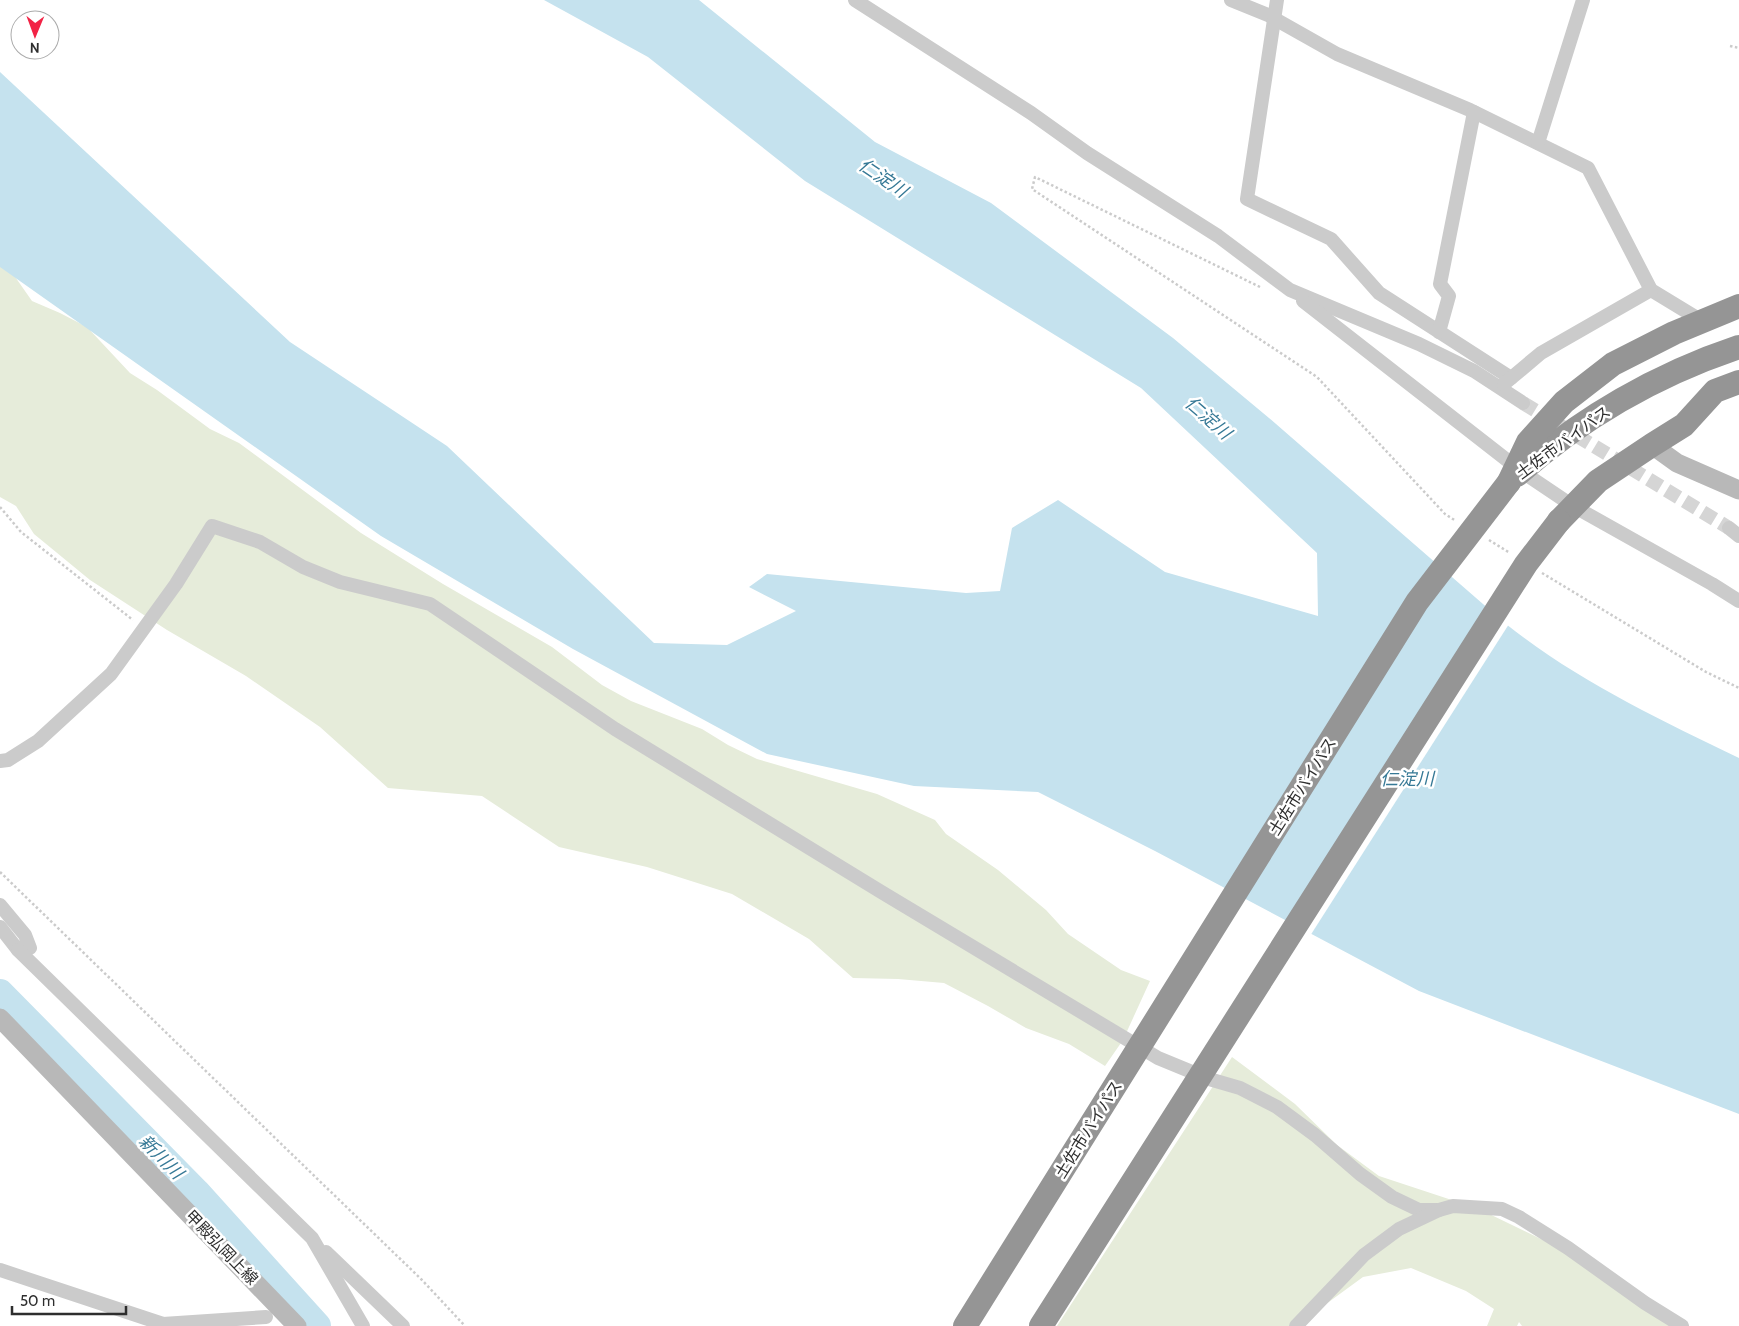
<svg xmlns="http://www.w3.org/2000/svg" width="1739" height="1326" font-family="Cabin,'Noto Sans JP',sans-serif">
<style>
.green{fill:#e6ecda}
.water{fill:#c5e2ee}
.pier{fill:#fff}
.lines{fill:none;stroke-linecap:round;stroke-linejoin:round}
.river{stroke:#c5e2ee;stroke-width:28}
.street-tunnel{stroke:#d5d5d5;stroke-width:14;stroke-dasharray:14 7;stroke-linecap:butt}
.path{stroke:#cbcbcb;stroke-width:2.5;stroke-dasharray:2.5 2.5;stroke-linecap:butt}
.street{stroke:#cbcbcb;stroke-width:14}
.secondary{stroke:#b8b8b8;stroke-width:19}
.highway{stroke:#959595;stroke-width:24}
.highway-bridge{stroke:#959595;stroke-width:24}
.labels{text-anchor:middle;stroke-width:5;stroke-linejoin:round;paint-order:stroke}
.street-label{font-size:16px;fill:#2e2e2e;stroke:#fff}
.water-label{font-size:18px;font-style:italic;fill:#367996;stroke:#fff}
</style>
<rect width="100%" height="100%" fill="#fff"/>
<g class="green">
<polygon points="0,242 11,271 32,301 60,313 87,327 130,373 157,390 210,429 239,443 361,533 443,584 552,647 602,685 631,701 702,729 728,745 757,759 877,794 935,820 946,834 998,870 1046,910 1068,934 1121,970 1150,981 1123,1040 1105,1066 1069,1044 1026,1028 988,1006 944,983 898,979 853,978 809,939 732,894 647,867 559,847 482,796 388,788 320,727 246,676 167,630 90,580 34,534 16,506 0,497"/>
<polygon points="1232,1057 1295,1104 1337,1145 1379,1176 1479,1209 1578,1257 1682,1326 1522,1326 1519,1322 1517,1326 1487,1326 1494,1309 1466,1291 1411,1268 1363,1277 1296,1326 1057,1326"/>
</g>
<path class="water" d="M544,0H699L875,142L991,203L1173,338L1269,418L1506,624C1576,680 1658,719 1739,758V1114L1419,991L1155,851L1038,792L914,786L767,754L573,649L381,536L0,267V72L290,342L447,446L654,643L727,645L796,611L749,587L767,574L966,593L1000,591L1012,528L1058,500L1165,572L1318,616L1317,553L1141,388L805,181L648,57Z"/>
<polygon class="pier" points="1488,606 1509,624 1310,936 1286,923"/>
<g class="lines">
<polyline class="river" points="0,993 196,1192 317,1326"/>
<polyline class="street-tunnel" points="1523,403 1729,528"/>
<g class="path">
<polyline points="1730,46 1739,48"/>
<polyline points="1260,287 1035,177 1032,189 1317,377 1445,514 1456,521"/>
<polyline points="0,507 21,532 133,620"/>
<polyline points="1489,540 1510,553"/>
<polyline points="1542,573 1706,672 1739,688"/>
<polyline points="0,872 422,1280 465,1326"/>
</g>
<g class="street">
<polyline points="855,0 1031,113 1087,153 1218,236 1290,290 1419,344 1474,371 1523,403"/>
<polyline points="1231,0 1268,15 1337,54 1470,110 1588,168 1651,290 1702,321"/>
<polyline points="1277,0 1247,199 1331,239 1379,293 1511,378"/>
<polyline points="1538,143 1583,0"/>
<polyline points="1303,301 1521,471 1573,506 1712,584 1739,601"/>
<polyline points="1439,332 1449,296 1440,284 1474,112"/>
<polyline points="1504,384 1541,353 1651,290"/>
<polyline points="1729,528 1739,536"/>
<polyline points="0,761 8,760 38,741 111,674 176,584 212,526 260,542 303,567 340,582 430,604 615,729 883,893 1158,1058 1209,1079 1240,1088 1277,1107 1315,1135 1360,1174 1392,1197 1419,1210 1439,1210"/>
<polyline points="0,905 25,935 30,948 18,950 0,927"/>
<polyline points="18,950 312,1238 363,1326"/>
<polyline points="326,1252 403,1326"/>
<polyline points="0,1270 163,1324 266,1317"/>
<polyline points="1296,1326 1364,1255 1399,1229 1439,1210 1453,1206 1502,1209 1519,1217 1568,1248 1645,1303 1682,1326"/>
</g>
<g class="secondary">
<polyline points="1652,445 1677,463 1739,490"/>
<polyline points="0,1018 297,1326"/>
</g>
<g class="highway">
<path d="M1517,475C1581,418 1658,374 1739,347"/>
<polyline points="1509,482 1528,442 1564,402 1613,364 1674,333 1739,306"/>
<polyline points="1559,521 1598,481 1652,445 1684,425 1715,391 1739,382"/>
</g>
<g class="highway-bridge">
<polyline points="965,1326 1417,602 1509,482"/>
<polyline points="1041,1326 1526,564 1559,521"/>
</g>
</g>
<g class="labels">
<g class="street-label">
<text transform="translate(1563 442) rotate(-36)" y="6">土佐市バイパス</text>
<text transform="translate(1302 786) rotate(-58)" y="6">土佐市バイパス</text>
<text transform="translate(1088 1129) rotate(-58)" y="6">土佐市バイパス</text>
<text transform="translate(222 1247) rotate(46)" y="6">甲殿弘岡上線</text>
</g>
<g class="water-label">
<text transform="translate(883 178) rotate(34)" y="6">仁淀川</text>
<text transform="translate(1208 418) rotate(41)" y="6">仁淀川</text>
<text x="1407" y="785">仁淀川</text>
<text transform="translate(161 1157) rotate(45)" y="6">新川川</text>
</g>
</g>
<g transform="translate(35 35) rotate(181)"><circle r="24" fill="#ffffff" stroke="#ababab"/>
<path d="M0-4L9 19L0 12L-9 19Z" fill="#f22345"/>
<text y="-8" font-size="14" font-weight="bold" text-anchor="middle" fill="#2e2e2e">N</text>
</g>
<path d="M12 1306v8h114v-8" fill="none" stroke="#2e2e2e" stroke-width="2.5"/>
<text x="20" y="1306" font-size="15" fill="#2e2e2e" stroke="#ffffff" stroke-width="4" paint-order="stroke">50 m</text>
</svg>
